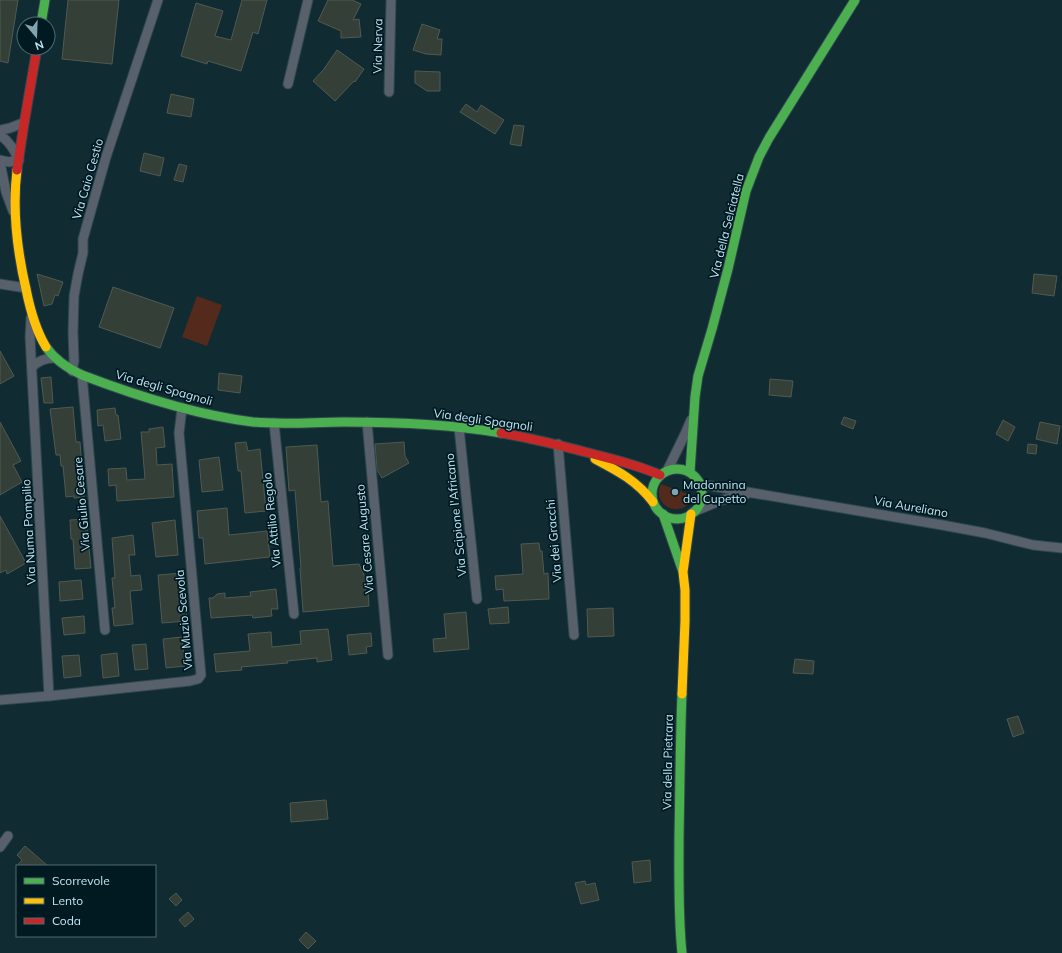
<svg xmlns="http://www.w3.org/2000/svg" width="1062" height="953" font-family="Mulish,sans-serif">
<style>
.green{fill:#532a1c}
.building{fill:#343f37;stroke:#505a50}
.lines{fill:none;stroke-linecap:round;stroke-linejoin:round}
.street-casing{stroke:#2e474e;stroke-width:11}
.fast-casing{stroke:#2e474e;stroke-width:11}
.slow-casing{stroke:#2e474e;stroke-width:11}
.jam-casing{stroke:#2e474e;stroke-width:11}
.street{stroke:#57606b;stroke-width:9}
.fast{stroke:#4caf50;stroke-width:9}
.slow{stroke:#ffc107;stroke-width:9}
.jam{stroke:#c62828;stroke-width:9}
.poi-dot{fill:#81a4af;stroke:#011921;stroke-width:1.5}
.labels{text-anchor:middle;stroke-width:3.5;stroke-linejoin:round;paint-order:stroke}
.street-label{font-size:12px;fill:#bee5f2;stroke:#011921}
.poi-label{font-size:12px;fill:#bee5f2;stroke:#011921;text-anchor:start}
</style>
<rect width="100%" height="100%" fill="#102b32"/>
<g class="green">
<polygon points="197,296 222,305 207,346 182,337"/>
<path d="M661,484L693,496C684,521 650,507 661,484Z"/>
</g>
<g class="building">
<polygon points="0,0 18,0 8,63 0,61"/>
<polygon points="68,0 119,0 112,64 62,59"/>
<polygon points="242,0 267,0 258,34 253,32 241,71 208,61 207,64 181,56 196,3 223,11 215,36 231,40"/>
<polygon points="328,0 352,0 361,4 353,20 359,19 361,37 341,38 341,31 318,21"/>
<polygon points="422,24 440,30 437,39 442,39 441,55 426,54 413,50"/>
<polygon points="337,50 364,69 355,82 354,81 335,101 313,81 324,69"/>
<polygon points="415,71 440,72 440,91 427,91 415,83"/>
<polygon points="171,94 194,99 191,117 167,113"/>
<polygon points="466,104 477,112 481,105 504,120 495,134 460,112"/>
<polygon points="514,125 524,126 521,146 510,144"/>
<polygon points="144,153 164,158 160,176 140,171"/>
<polygon points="179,164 187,166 183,182 174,180"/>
<polygon points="37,274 63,282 58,296 55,295 52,304 44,306"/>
<polygon points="1034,274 1057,276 1054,296 1032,293"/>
<polygon points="113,287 174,308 160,348 99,327"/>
<polygon points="0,351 14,376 0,384"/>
<polygon points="219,373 242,376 240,393 218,390"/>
<polygon points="51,377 53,403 44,403 41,378"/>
<polygon points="770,379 793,381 791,397 769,395"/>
<polygon points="73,407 76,442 80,442 84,495 84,497 74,498 74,496 66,497 63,466 61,466 60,455 56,455 50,409"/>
<polygon points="115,408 116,415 118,415 121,439 105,441 103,425 98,426 97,410"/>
<polygon points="844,417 856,421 853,429 841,424"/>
<polygon points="1003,420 1015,427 1008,441 996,434"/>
<polygon points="0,422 21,461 13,465 22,482 0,495"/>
<polygon points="1040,422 1060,426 1057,444 1036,439"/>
<polygon points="163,427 165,447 156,448 157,465 172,464 174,497 117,501 116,485 109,486 108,469 126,468 127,480 145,479 141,432 149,432 149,429"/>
<polygon points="246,442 248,451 260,449 266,511 245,513 241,471 238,471 235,443"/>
<polygon points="404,442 405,456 409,463 382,478 377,470 375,444"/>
<polygon points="1028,444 1037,445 1036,454 1027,453"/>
<polygon points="317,445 321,502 328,501 333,566 359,564 365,577 366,591 368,591 369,606 303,612 300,568 301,568 295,490 289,491 286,447"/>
<polygon points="219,457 223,490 202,492 199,460"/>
<polygon points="227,508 229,535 267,531 270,557 205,564 203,538 199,538 197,511"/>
<polygon points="0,516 26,563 7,574 6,570 0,573"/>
<polygon points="86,519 91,568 75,569 73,539 71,539 70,520"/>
<polygon points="175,520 178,555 156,557 152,523"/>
<polygon points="133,535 135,555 129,555 131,576 140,575 142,590 130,591 133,624 114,626 112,608 115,608 112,578 115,578 112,538"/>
<polygon points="539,543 540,551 542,551 544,574 548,573 549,599 504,601 503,589 496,590 495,576 523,574 521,544"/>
<polygon points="183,573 187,621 162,623 158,575"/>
<polygon points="81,580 83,599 60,601 59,582"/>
<polygon points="276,589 278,609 271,609 272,616 253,618 252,615 211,618 209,598 213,598 217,594 225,593 225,598 251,596 250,592"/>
<polygon points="508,607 509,623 490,624 488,609"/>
<polygon points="613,608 614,636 588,637 587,609"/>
<polygon points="466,612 469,649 434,652 433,639 446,638 444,614"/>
<polygon points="84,616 85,633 64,635 62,618"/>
<polygon points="328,629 332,660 317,662 317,658 287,661 288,663 241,667 242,670 216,672 214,654 250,651 248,634 271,632 272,647 301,644 300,631"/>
<polygon points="371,633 372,646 366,647 367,653 349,655 347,635"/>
<polygon points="182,637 185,666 166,668 163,639"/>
<polygon points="146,644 148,669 135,670 132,645"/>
<polygon points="117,653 119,676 103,678 101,655"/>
<polygon points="79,655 81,676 64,678 62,656"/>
<polygon points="795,659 814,661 813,674 793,673"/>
<polygon points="1018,716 1024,733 1013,737 1007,719"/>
<polygon points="326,800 328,819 291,822 290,803"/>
<polygon points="25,846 48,866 17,866 22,860 17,855"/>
<polygon points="650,860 651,881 634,883 632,862"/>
<polygon points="585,881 586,885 595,883 599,900 581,904 575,883"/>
<polygon points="176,893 182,900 176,906 169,899"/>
<polygon points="188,912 194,919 185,927 179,920"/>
<polygon points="306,932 316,941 308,949 299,940"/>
</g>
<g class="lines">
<g class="street-casing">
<g id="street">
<polyline points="288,84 308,0"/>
<polyline points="389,92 391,0"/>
<polyline points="0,130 10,128 23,123"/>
<path d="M0,135C10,142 14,150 19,160L9,162L0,160"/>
<polyline points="0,162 6,192 13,211"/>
<polyline points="0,284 26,288"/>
<polyline points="31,318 30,337 31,356 49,696"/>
<path d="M32,367C38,361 45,358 54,358"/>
<polyline points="72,371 74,361 73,332 74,296 78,274 83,253 83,239 106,157 158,0"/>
<polyline points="82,375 105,630"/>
<polyline points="367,422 388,655"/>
<polyline points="274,423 294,614"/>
<polyline points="459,428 477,599"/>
<polyline points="558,444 574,635"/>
<polyline points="667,471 685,434 691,420"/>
<polyline points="700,484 942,525 985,533 1033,545 1062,548"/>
<polyline points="693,512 722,500 747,494"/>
<polyline points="0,700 49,696 190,681 198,679 201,675 179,433 182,408"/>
<polyline points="0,847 8,836"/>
</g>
</g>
<g class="fast-casing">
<g id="fast">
<polyline points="41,24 45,0"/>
<path d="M46,347C55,360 67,368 82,375C137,396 195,415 253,422C284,425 314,422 344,422C397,422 449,424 501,433"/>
<circle cx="677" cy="494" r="25"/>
<polyline points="690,472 695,397 698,376 712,329 728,269 746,191 759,157 769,138 855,0"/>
<polyline points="663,514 682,569"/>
<path d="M682,953C678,915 679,876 679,837C680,790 680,742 682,694"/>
</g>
</g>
<g class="slow-casing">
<g id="slow">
<path d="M17,170C12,210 17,250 26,289C30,309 35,329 46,347"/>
<path d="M595,459C618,471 637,481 653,502"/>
<polyline points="682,694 685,621 685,590 683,572 691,514"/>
</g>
</g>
<g class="jam-casing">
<g id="jam">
<polyline points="17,170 24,124 37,48"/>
<path d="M501,433C532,438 562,446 593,454C616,460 638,465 660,475"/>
</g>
</g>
<use href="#street" class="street"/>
<use href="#fast" class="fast"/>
<use href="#slow" class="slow"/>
<use href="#jam" class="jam"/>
</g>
<circle class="poi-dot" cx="675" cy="492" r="4"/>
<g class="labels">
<g class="street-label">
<text transform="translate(378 46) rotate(-89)" y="4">Via Nerva</text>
<text transform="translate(88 179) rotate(-74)" y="4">Via Caio Cestio</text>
<text transform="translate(727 226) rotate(-76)" y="4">Via della Selciatella</text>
<text transform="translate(164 388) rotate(16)" y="4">Via degli Spagnoli</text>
<text transform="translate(483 420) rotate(8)" y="4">Via degli Spagnoli</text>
<text transform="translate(82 504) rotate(-95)" y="4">Via Giulio Cesare</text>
<text transform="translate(911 507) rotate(10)" y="4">Via Aureliano</text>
<text transform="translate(456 515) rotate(-96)" y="4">Via Scipione l'Africano</text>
<text transform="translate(272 520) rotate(-96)" y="4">Via Attilio Regolo</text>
<text transform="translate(29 532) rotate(-93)" y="4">Via Numa Pompilio</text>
<text transform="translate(365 539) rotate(-95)" y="4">Via Cesare Augusto</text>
<text transform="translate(554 541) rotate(-95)" y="4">Via dei Gracchi</text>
<text transform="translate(184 620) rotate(-95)" y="4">Via Muzio Scevola</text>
<text transform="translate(668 762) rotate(-89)" y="4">Via della Pietrara</text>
</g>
<g class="poi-label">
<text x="683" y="489">Madonnina<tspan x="683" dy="14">del Cupetto</tspan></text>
</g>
</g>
<rect x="16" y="865" width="140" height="72" fill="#011921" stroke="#4d6b75"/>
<rect x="24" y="878" width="20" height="6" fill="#4caf50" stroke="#4d6b75"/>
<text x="52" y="885" font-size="12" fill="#bee5f2">Scorrevole</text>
<rect x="24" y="898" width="20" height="6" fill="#ffc107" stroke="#4d6b75"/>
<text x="52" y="905" font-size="12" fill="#bee5f2">Lento</text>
<rect x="24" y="918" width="20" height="6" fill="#c62828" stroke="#4d6b75"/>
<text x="52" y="925" font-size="12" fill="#bee5f2">Coda</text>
<g transform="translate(36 36) rotate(161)"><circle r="19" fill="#011921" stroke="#4d6b75"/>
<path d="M0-3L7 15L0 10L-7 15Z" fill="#81a4af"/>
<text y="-6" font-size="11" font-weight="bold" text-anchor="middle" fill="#bee5f2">N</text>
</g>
</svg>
